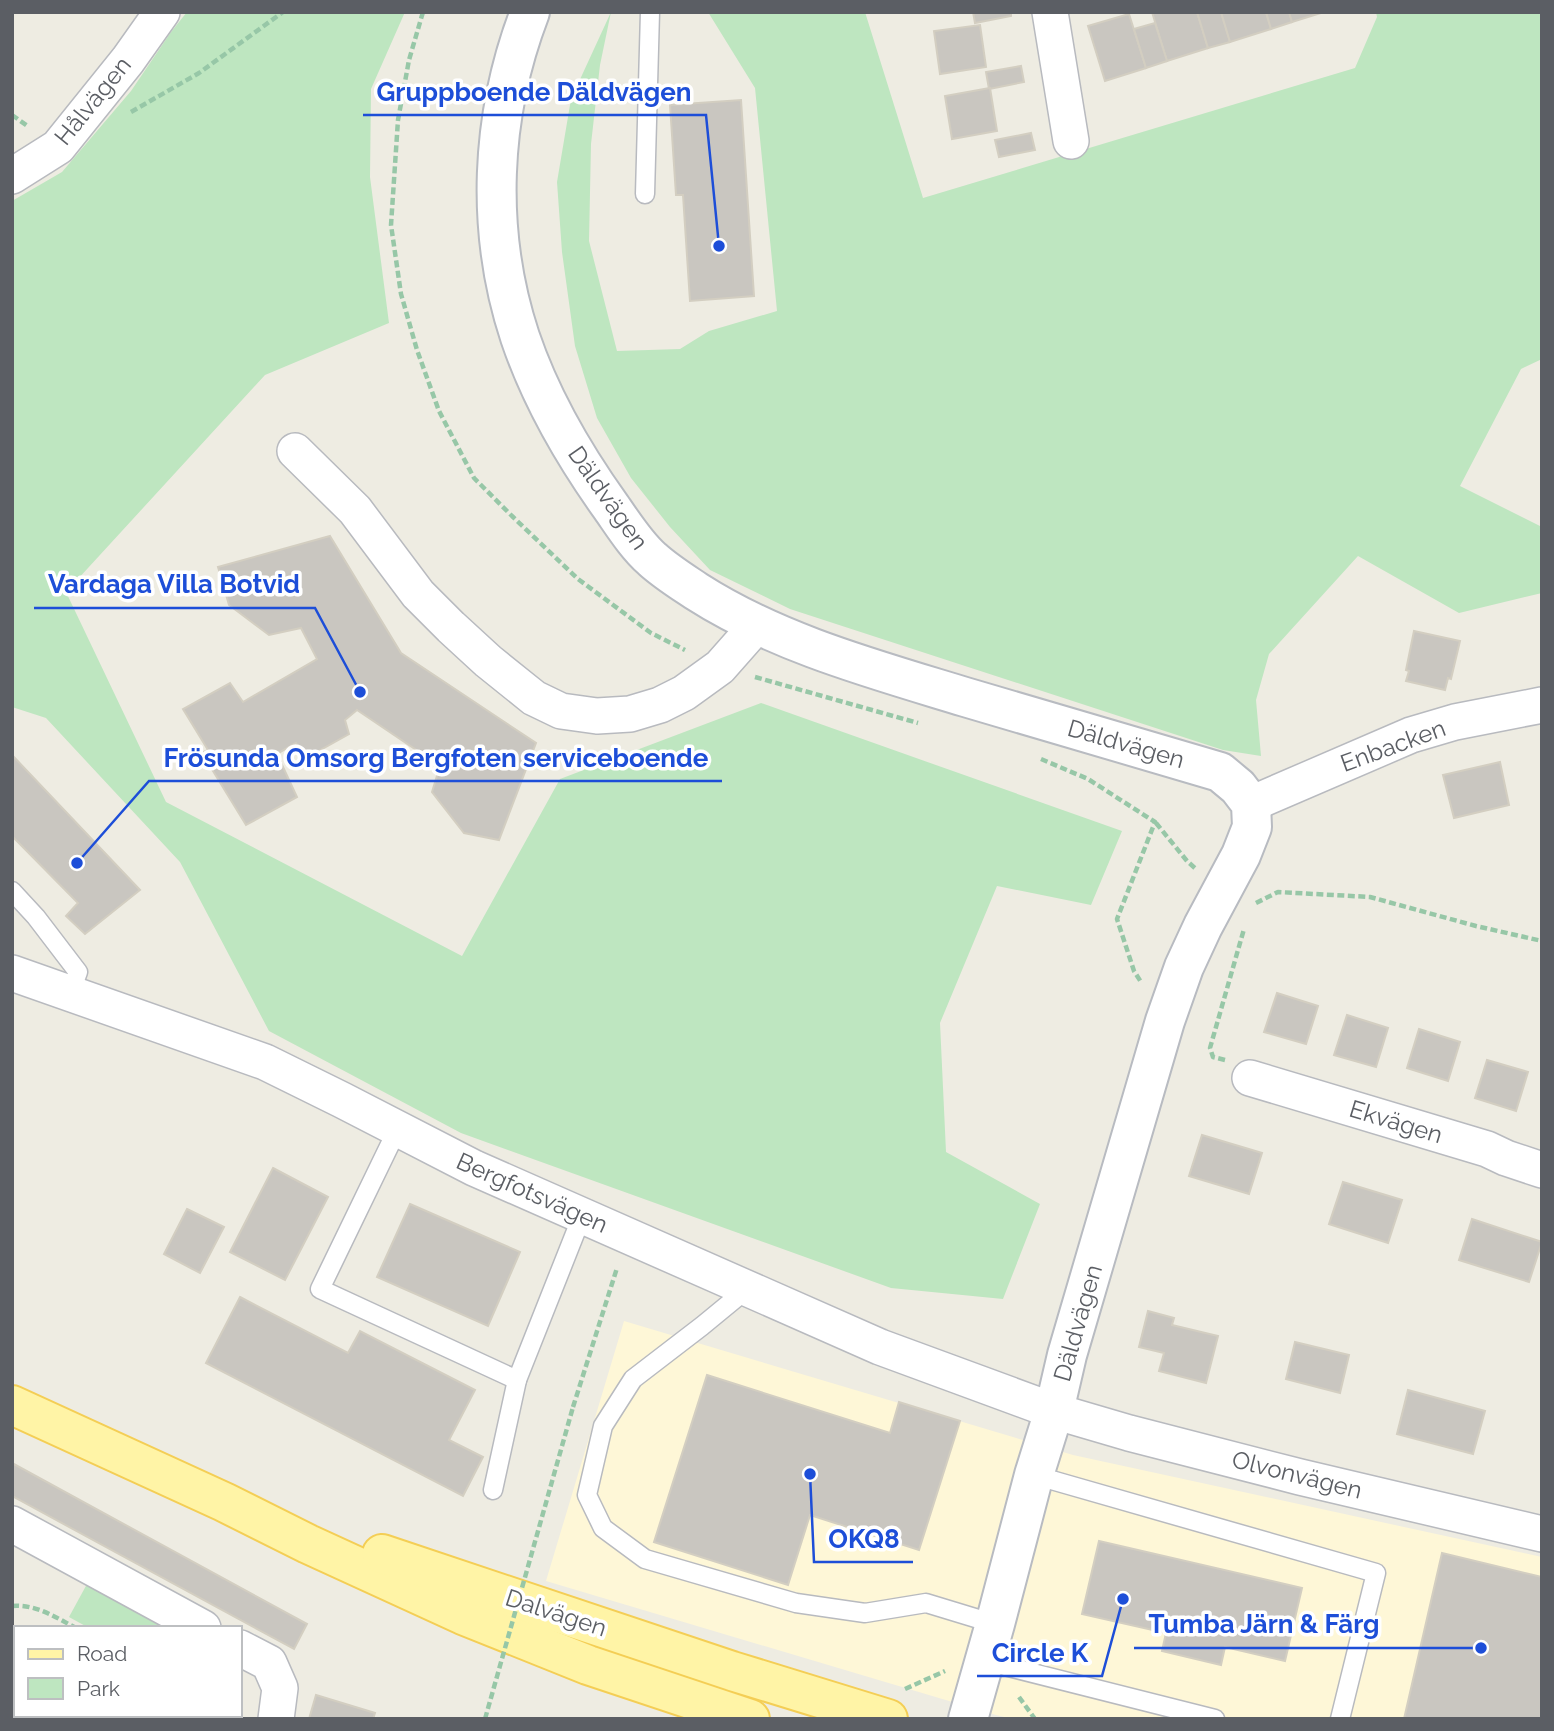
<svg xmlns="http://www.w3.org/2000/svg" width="1554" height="1731" font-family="Raleway,sans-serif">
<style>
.commercial{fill:#fef7d7}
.green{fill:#bee6c0}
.building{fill:#c9c6c0;stroke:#d3cec1;stroke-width:2}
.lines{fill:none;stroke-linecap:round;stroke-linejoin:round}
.lane-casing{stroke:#b8babf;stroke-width:21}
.street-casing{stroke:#b8babf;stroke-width:38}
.secondary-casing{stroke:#b8bbc1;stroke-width:42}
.primary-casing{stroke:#f4ce55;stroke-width:42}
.path{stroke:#97c7a7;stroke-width:4.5;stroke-dasharray:7 3.5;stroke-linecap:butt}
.lane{stroke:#fff;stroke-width:18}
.street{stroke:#fff;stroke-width:35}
.secondary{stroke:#fff;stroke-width:38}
.primary{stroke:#fff4a6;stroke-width:38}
.path-bridge{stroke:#97c7a7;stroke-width:4.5;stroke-dasharray:7 3.5;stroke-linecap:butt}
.labels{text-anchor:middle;stroke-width:7;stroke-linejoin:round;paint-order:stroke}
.street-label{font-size:24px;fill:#5b5e64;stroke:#fff}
.leader{fill:none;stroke:#1d4ed8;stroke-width:2.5}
.callout-dot{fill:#1d4ed8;stroke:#fff;stroke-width:2.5}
.callout-label{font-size:26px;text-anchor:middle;font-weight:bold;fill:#1d4ed8;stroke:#fff;stroke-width:7;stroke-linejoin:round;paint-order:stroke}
</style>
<rect width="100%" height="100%" fill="#eeece2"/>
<polygon class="commercial" points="624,1321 1073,1455 1542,1557 1542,1719 1013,1719 996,1715 546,1581"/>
<g class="green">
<polygon points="187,12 405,12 371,89 370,177 389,323 265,375 66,592 166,802 462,956 560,779 761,703 1122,831 1091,905 997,886 940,1023 946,1152 1040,1204 1003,1299 891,1288 461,1133 269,1031 180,862 46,718 12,707 12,201 62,172 131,91 171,32"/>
<polygon points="611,12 600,65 591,144 589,241 617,351 680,349 709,331 777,311 755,88 708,12 865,12 923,198 1355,68 1377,17 1376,12 1542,12 1542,359 1521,369 1460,486 1542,527 1542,593 1459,613 1358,556 1269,654 1256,700 1261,756 1223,750 790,609 710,570 670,527 631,478 597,418 575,346 562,252 557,182 571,99"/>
<polygon points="87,1584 164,1628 89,1628 69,1617"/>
</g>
<g class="building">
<polygon points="973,12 1011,12 1011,16 975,23"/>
<polygon points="1152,12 1197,12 1208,48 1167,61"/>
<polygon points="1197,12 1221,12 1230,42 1208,48"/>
<polygon points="1221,12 1266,12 1271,29 1230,42"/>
<polygon points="1266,12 1289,12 1292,22 1271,29"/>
<polygon points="1289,12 1324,12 1292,22"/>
<polygon points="1129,14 1146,68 1105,81 1088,26"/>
<polygon points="1155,23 1167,61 1146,68 1134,29"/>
<polygon points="980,25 986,67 940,74 934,31"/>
<polygon points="1021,66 1024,82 989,89 986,72"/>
<polygon points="990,88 997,131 952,139 945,96"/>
<polygon points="741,100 754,296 690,301 683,195 676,195 670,105"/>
<polygon points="1031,133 1035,150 999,157 995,140"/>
<polygon points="330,536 401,653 536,743 499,840 464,833 432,792 440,766 357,710 345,720 349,734 304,759 296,743 277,754 297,797 246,825 202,753 208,750 183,709 230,683 243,702 317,659 301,628 269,635 229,605 218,567"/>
<polygon points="1414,631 1460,641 1451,679 1448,678 1445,690 1406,681 1409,671 1406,670"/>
<polygon points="12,755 140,890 85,934 66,916 78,903 12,836"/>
<polygon points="1500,762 1509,805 1454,818 1443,775"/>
<polygon points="1277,993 1318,1006 1306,1044 1264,1032"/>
<polygon points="1347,1015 1388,1028 1376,1067 1334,1055"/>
<polygon points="1419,1029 1460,1042 1448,1081 1407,1068"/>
<polygon points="1487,1060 1528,1072 1516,1111 1475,1098"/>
<polygon points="1202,1135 1262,1153 1249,1194 1189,1176"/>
<polygon points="273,1168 328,1197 285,1280 230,1252"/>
<polygon points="1343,1182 1402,1200 1388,1243 1329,1224"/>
<polygon points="410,1204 520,1252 488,1326 377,1277"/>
<polygon points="187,1209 224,1227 200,1273 164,1254"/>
<polygon points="1472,1219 1542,1242 1529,1282 1459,1260"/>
<polygon points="240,1297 348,1353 360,1331 475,1390 449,1440 483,1457 463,1496 206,1363"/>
<polygon points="1148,1311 1174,1318 1172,1325 1218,1336 1206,1383 1159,1371 1164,1353 1139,1347"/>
<polygon points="1295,1342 1349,1355 1340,1393 1286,1379"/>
<polygon points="707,1375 890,1433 899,1402 960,1421 919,1550 810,1515 788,1585 654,1542"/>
<polygon points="1408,1390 1485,1411 1473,1454 1397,1434"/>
<polygon points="12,1463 307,1624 294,1649 12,1496"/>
<polygon points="1099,1541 1302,1588 1285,1661 1225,1647 1221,1665 1162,1651 1166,1633 1082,1614"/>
<polygon points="1442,1553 1542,1577 1542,1719 1404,1719"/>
<polygon points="316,1695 375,1713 373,1719 309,1719"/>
</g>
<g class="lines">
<g class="lane-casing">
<g id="lane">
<polyline points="645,194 650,12"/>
<polyline points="12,891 36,917 78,972 70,994"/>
<polyline points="398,1128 320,1289 517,1380 582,1216"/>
<polyline points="747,1289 702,1326 633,1379 603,1426 587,1495 603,1528 645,1559 796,1603 865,1613 926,1603 995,1624"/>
<polyline points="1034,1475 1376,1573 1340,1719"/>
<polyline points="493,1490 517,1380"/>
<polyline points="985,1661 1215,1719"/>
</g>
</g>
<g class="street-casing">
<g id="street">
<polyline points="1050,12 1071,141"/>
<polyline points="12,176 58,147 128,60 162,12"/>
<polyline points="295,451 355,510 418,594 451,627 488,661 534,698 561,711 597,716 630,714 660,705 684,693 720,667 757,625"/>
<polyline points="1251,804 1411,735 1455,722 1542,705"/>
<polyline points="12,973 265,1062 342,1100 474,1168 880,1347 1054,1411 1129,1433 1300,1477 1542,1534"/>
<polyline points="1250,1078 1487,1149 1506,1158 1542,1170"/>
<polyline points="12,1524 203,1628"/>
<polyline points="240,1648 269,1663 280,1688 276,1719"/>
</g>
</g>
<g class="secondary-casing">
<path id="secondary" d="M530,12C490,116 485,231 520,337C541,399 573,454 611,507C623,524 636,545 652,559C665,571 681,581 696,591C777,643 873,669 965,697C1050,722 1135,747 1220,772L1238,787L1251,804L1252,827L1241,855L1203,926L1184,967L1165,1021L1067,1355L1054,1411L1034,1475L995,1624L968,1719"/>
</g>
<g class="primary-casing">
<g id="primary">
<polyline points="12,1405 224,1502 308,1544 463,1615 588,1665 750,1719"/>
<polyline points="382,1554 732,1671 888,1719"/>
</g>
</g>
<g class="path">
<polyline points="423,12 409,60 398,120 391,225 401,294 417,350 439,411 474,478 512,516 578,579 651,633 685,650"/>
<polyline points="131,112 199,73 283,12"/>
<polyline points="12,115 29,127"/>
<polyline points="755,677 918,723"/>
<polyline points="1041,759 1088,779 1155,822 1117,919 1134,971 1141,982"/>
<polyline points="1156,823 1187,861 1196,869"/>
<polyline points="1256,903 1278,892 1370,897 1476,926 1542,941"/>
<polyline points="1225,1060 1213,1057 1210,1048 1244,929"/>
<polyline points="573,1407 617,1268"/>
<path d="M12,1606C36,1604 55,1617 76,1628"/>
<polyline points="905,1689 945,1671"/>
<polyline points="1019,1697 1035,1719"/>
</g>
<use href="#lane" class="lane"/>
<use href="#street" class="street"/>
<use href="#secondary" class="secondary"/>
<use href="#primary" class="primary"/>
<polyline class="path-bridge" points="485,1719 573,1407"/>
</g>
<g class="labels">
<g class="street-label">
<text transform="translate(93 101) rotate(-51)" y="8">Hålvägen</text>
<text transform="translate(608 498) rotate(55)" y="8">Däldvägen</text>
<text transform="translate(1126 744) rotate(16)" y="8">Däldvägen</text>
<text transform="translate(1393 746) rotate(-20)" y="8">Enbacken</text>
<text transform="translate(1396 1122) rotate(17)" y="8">Ekvägen</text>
<text transform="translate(532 1193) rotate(24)" y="8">Bergfotsvägen</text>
<text transform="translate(1078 1323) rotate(-74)" y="8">Däldvägen</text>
<text transform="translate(1297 1475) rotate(14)" y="8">Olvonvägen</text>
<text transform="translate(556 1613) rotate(18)" y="8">Dalvägen</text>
</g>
</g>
<path class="leader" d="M719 246L706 115H363M360 692L315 608H34M77 863L149 781H722M810 1474L814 1562H913M1481 1648L1394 1648H1134M1123 1599L1102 1676H977"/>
<g class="callout-dot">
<circle cx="719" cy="246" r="7"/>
<circle cx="360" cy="692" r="7"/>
<circle cx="77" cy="863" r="7"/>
<circle cx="810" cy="1474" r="7"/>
<circle cx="1481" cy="1648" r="7"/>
<circle cx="1123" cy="1599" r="7"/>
</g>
<g class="callout-label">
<text x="534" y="101">Gruppboende Däldvägen</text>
<text x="174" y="593">Vardaga Villa Botvid</text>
<text x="436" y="767">Frösunda Omsorg Bergfoten serviceboende</text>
<text x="864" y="1548">OKQ8</text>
<text x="1264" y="1633">Tumba Järn &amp; Färg</text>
<text x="1040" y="1662">Circle K</text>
</g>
<rect width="1554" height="1731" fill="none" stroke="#5b5e64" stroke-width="28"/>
<rect x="14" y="1626" width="228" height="91" fill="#ffffff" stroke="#bdbfc1" stroke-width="2"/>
<rect x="28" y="1649" width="35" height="10" fill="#fff4a6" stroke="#bdbfc1" stroke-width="2"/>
<text x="77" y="1661" font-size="21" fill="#5b5e64">Road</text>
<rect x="28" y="1678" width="35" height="21" fill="#bee6c0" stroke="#bdbfc1" stroke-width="2"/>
<text x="77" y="1696" font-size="21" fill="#5b5e64">Park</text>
</svg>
